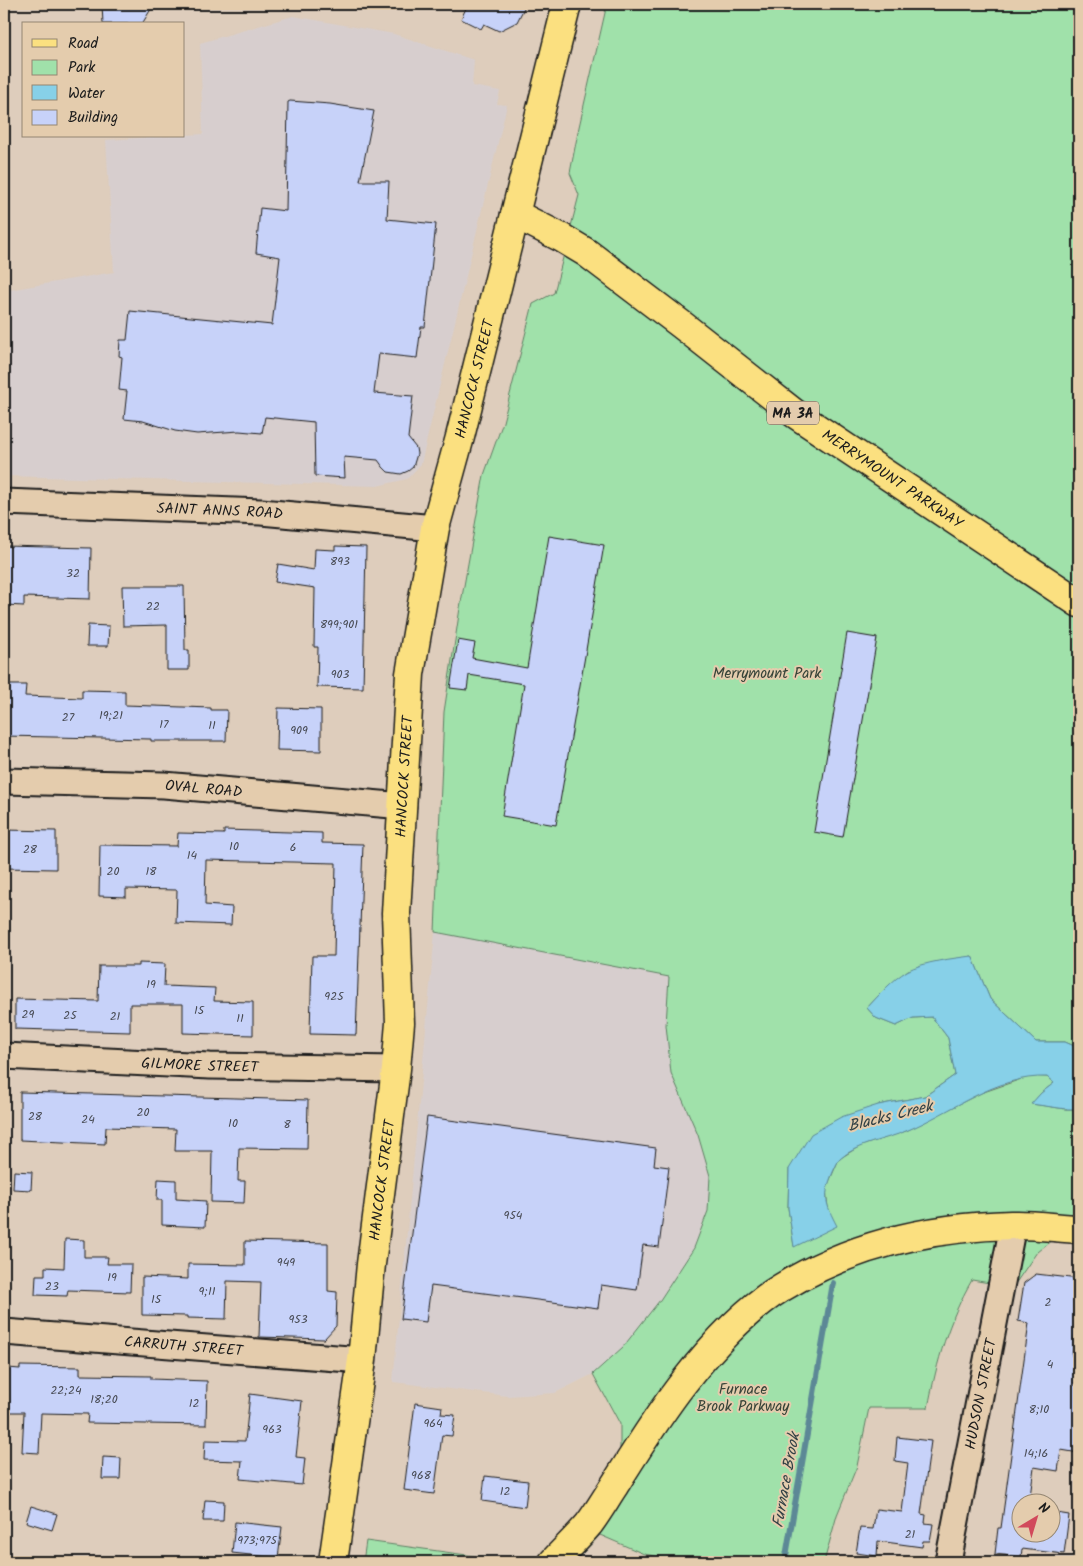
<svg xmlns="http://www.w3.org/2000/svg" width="1083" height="1566" font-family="Kalam,sans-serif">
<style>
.built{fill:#d7cece}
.green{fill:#a0e1aa;stroke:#5e7e63}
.water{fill:#87d0e8;stroke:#5c8896}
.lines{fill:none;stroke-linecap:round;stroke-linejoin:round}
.stream{stroke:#5c8896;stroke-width:6}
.building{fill:#c7d2f9;stroke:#1c1c1c}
.minor-casing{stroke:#1c1c1c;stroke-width:29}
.major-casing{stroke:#1c1c1c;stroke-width:31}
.minor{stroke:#e4ccad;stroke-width:25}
.major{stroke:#fbe080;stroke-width:28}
.labels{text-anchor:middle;stroke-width:4;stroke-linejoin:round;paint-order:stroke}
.number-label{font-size:12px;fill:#474a53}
.shield{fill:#e4ccad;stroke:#585148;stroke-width:1}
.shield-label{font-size:14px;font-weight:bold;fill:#1c1c1c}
.street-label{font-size:15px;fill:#1c1c1c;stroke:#e4ccad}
.park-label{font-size:15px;fill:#364338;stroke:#e4ccad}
.water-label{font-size:16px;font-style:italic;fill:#314045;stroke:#e4ccad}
</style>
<rect width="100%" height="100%" fill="#decdbc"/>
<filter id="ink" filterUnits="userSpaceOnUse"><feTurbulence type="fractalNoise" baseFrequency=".02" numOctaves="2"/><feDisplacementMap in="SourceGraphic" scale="10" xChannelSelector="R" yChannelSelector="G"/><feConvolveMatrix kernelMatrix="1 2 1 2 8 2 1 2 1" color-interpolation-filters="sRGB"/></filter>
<g filter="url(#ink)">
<g class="built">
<polygon points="293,16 394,34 474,60 472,86 500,91 497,104 507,105 421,464 407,479 377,486 5,476 9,290 114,272 106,140 203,134 200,43"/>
<polygon points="435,932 669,977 666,1025 710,1176 708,1211 694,1248 660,1300 623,1347 593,1374 555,1393 508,1396 393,1382"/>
</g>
<path class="green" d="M607,4H1079V1048L1065,1042H1036L990,999L972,956L908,970L881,993L867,1008L876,1018L896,1026L913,1018L932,1017L948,1038L955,1075L925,1096L878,1105L789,1169L788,1208L794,1246L828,1208L826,1189L839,1159L860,1146L906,1131L981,1093L1030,1076L1047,1077L1054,1083L1041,1093L1032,1104L1066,1109H1079V1239L1052,1240L1037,1252L1013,1287L972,1280C948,1321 937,1361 928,1408H869L857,1466L837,1515L824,1562H686L644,1554L600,1535L574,1562H363L366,1541L510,1561L548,1556L572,1532L620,1456V1424L593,1374L623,1347L660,1300L694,1248L708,1211L710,1176L698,1135L671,1073L666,1025L669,977L435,932L444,712L460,608L484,475L503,422L533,304L554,293L579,195L570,173L579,127Z"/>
<path class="water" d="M972,956L990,999L1036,1042H1065L1079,1048V1109H1066L1031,1104L1041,1093L1054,1083L1047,1077C996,1075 952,1112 906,1131C886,1140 857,1143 840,1159C837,1162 835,1168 833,1172C823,1196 825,1203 837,1226L794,1247L788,1208L789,1169L811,1134L841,1117L878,1105L925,1096L955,1075L948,1038L932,1017L913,1018L896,1026L876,1018L867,1008C879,995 892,980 907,971C922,962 955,958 972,956Z"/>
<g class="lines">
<polyline class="stream" points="785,1562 833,1283"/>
</g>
<g class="building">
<polygon points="102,4 154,4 142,24 103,24"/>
<polygon points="468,4 526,4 517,22 499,31 484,24 481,29 461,19"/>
<polygon points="290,101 330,104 374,111 360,181 389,181 387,219 436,224 425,327 421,327 417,358 379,354 374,393 413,396 408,438 416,448 417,454 413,467 408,471 401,474 388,472 383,467 378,460 344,457 345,478 315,476 314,422 265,417 262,433 239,431 197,434 175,431 143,421 124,419 127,391 119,390 122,357 119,356 120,340 127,340 130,311 272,325 280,257 256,253 260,208 286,211 288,102"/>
<polygon points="549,536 604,545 556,825 502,816 524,684 469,675 467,690 450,688 458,640 475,643 472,658 527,668"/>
<polygon points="4,546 91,548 90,599 24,597 24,606 5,605"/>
<polygon points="335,546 366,547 363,688 317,687 318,647 314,647 315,588 275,582 278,564 314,570 315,549 335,550"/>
<polygon points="122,586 184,586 185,650 189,650 189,670 167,670 167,625 123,626"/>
<polygon points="88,625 109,626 108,646 87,646"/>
<polygon points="847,633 877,638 843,837 814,832"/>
<polygon points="4,685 26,685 25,696 82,698 82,690 125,691 125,705 211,708 211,710 227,710 226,741 151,741 151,739 4,736"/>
<polygon points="278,708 321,709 321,751 277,750"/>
<polygon points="4,830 56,831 56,869 4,868"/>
<polygon points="224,830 322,833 322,843 363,844 356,1035 310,1034 312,956 334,956 336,863 206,860 205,905 232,907 231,925 176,923 177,890 126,889 126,897 99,896 100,845 177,846 178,833 224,834"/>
<polygon points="139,963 165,964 164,986 215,988 214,1001 253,1002 253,1035 183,1033 183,1004 130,1004 130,1032 15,1029 15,999 98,1001 99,966 139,966"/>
<polygon points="20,1092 308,1100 307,1149 239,1148 238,1181 245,1181 244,1203 211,1202 212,1151 175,1151 176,1129 106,1127 105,1144 20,1140"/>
<polygon points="427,1117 656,1148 654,1165 669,1167 659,1247 643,1245 637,1290 601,1285 598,1308 431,1286 426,1322 401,1319"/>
<polygon points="14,1171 32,1172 31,1190 13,1189"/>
<polygon points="158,1179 176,1180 176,1199 206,1201 205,1227 162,1225 162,1200 157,1200"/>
<polygon points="65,1239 84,1240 84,1257 108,1257 107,1264 131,1264 130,1292 68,1290 67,1296 35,1295 36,1275 45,1275 45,1267 64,1268"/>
<polygon points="245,1241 328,1243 328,1291 337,1292 336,1326 324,1339 259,1337 261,1282 227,1281 226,1319 187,1318 187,1316 142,1315 142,1277 188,1279 188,1264 245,1265"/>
<polygon points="1036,1274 1079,1279 1079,1321 1076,1321 1072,1356 1078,1357 1074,1385 1079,1386 1079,1453 1061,1450 1058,1471 1034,1467 1029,1504 1020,1504 1020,1534 1050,1534 1050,1512 1069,1515 1064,1554 1022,1549 1021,1557 995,1554 998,1528 1001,1528 1029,1323 1018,1321 1024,1283"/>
<polygon points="20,1366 80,1367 80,1375 151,1376 151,1379 207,1381 206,1425 87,1423 88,1414 41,1413 39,1453 22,1452 24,1412 7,1412 8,1368 20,1369"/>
<polygon points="250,1394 302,1401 296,1457 305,1458 302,1485 240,1479 242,1461 204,1460 205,1440 245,1441"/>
<polygon points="415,1403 442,1407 441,1414 455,1415 452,1436 442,1435 434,1494 404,1490"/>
<polygon points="897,1437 931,1441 921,1514 926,1515 925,1523 933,1524 930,1541 923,1541 922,1547 878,1541 877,1556 856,1553 860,1528 873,1529 876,1509 902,1512 908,1463 895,1461"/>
<polygon points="103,1457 121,1458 120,1479 102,1479"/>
<polygon points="485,1476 528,1481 525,1507 482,1501"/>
<polygon points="205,1500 224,1501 223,1521 203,1521"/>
<polygon points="31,1506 57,1514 52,1530 26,1522"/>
<polygon points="235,1522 282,1527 278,1558 232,1553"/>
</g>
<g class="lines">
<g class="minor-casing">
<g id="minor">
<path id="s1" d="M4,502L261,512L435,528"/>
<path id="s2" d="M4,781L164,785L403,806"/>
<path id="s3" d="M4,1056L210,1066L396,1069"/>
<path id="s4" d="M4,1332L362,1360"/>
<path id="s5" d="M948,1562L1013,1225"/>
</g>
</g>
<g class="major-casing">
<g id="major">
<path id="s6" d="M515,214L562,238L587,253L682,325L794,413L1079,603"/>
<path id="s7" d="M333,1562L362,1360L371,1264L396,1069L400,1023L396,913L410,674L435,528L460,437L567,4"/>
<path d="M553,1562C565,1549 578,1537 589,1524C598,1512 606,1498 614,1486C636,1451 658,1415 684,1382C709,1350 746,1309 781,1288C851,1245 930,1227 1011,1225C1034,1224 1057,1228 1079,1229"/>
</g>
</g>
<use href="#minor" class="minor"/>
<use href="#major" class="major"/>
</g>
</g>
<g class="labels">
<g class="number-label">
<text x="340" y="565">893</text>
<text x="73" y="577">32</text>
<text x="153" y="610">22</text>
<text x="339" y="628">899;901</text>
<text x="340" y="678">903</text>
<text x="111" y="719">19;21</text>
<text x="68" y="721">27</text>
<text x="164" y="728">17</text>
<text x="212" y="729">11</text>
<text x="299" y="734">909</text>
<text x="234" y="850">10</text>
<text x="293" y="851">6</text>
<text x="30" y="853">28</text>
<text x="192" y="859">14</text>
<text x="113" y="875">20</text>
<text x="151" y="875">18</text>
<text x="151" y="988">19</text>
<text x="334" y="1000">925</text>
<text x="199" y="1014">15</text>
<text x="28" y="1018">29</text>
<text x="70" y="1019">25</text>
<text x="115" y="1020">21</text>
<text x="240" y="1022">11</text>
<text x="143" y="1116">20</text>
<text x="35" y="1120">28</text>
<text x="88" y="1123">24</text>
<text x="233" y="1127">10</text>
<text x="287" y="1128">8</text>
<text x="513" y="1219">954</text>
<text x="286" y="1266">949</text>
<text x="112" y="1281">19</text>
<text x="52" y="1290">23</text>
<text x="207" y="1295">9;11</text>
<text x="156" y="1303">15</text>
<text x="1048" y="1306">2</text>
<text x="298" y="1323">953</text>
<text x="1050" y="1368">4</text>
<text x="66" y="1394">22;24</text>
<text x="104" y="1403">18;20</text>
<text x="194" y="1407">12</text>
<text x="1039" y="1413">8;10</text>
<text x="433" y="1427">964</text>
<text x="272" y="1433">963</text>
<text x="1036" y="1457">14;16</text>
<text x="421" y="1479">968</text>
<text x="505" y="1495">12</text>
<text x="910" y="1538">21</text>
<text x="257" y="1544">973;975</text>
</g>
<rect class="shield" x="767" y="401.5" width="52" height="23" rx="4"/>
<g class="shield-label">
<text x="793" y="418">MA 3A</text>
</g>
<g class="street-label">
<text dy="5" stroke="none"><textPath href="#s7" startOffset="1195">HANCOCK STREET</textPath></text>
<text dy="5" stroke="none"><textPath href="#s6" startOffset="462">MERRYMOUNT PARKWAY</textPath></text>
<text dy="5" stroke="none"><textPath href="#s1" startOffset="216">SAINT ANNS ROAD</textPath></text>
<text dy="5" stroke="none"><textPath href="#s7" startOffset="790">HANCOCK STREET</textPath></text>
<text dy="5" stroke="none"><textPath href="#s2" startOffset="200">OVAL ROAD</textPath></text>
<text dy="5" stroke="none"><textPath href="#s3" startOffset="196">GILMORE STREET</textPath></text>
<text dy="5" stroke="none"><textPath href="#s7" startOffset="385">HANCOCK STREET</textPath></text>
<text dy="5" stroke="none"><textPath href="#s4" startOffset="180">CARRUTH STREET</textPath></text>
<text dy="5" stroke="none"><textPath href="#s5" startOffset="171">HUDSON STREET</textPath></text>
</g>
<g class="park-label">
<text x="767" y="678">Merrymount Park</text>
<text x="743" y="1394">Furnace<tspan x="743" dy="17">Brook Parkway</tspan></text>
</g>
<g class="water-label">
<text transform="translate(890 1115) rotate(-14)" y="6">Blacks Creek</text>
<text transform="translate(785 1480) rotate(-80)" y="6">Furnace Brook</text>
</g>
</g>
<rect width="1083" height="1566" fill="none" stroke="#e4ccad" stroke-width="20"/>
<rect x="10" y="10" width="1063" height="1546" fill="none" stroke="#1c1c1c" stroke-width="2" filter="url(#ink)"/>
<rect x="22" y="22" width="162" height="115" fill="#e4ccad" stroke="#948673"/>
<rect x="32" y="39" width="25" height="8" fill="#fbe080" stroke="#948673"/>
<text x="68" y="48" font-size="15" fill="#1c1c1c">Road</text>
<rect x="32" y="60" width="25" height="15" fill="#a0e1aa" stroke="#948673"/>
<text x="68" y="72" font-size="15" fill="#1c1c1c">Park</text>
<rect x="32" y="85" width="25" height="15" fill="#87d0e8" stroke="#948673"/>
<text x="68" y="98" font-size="15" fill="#1c1c1c">Water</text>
<rect x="32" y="110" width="25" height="15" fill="#c7d2f9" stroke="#948673"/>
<text x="68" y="122" font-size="15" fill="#1c1c1c">Building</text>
<g transform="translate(1036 1518) rotate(38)"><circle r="24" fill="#e4ccad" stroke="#948673"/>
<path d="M0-4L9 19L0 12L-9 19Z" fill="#d1495b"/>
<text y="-8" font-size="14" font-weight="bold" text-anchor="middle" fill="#1c1c1c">N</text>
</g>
</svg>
